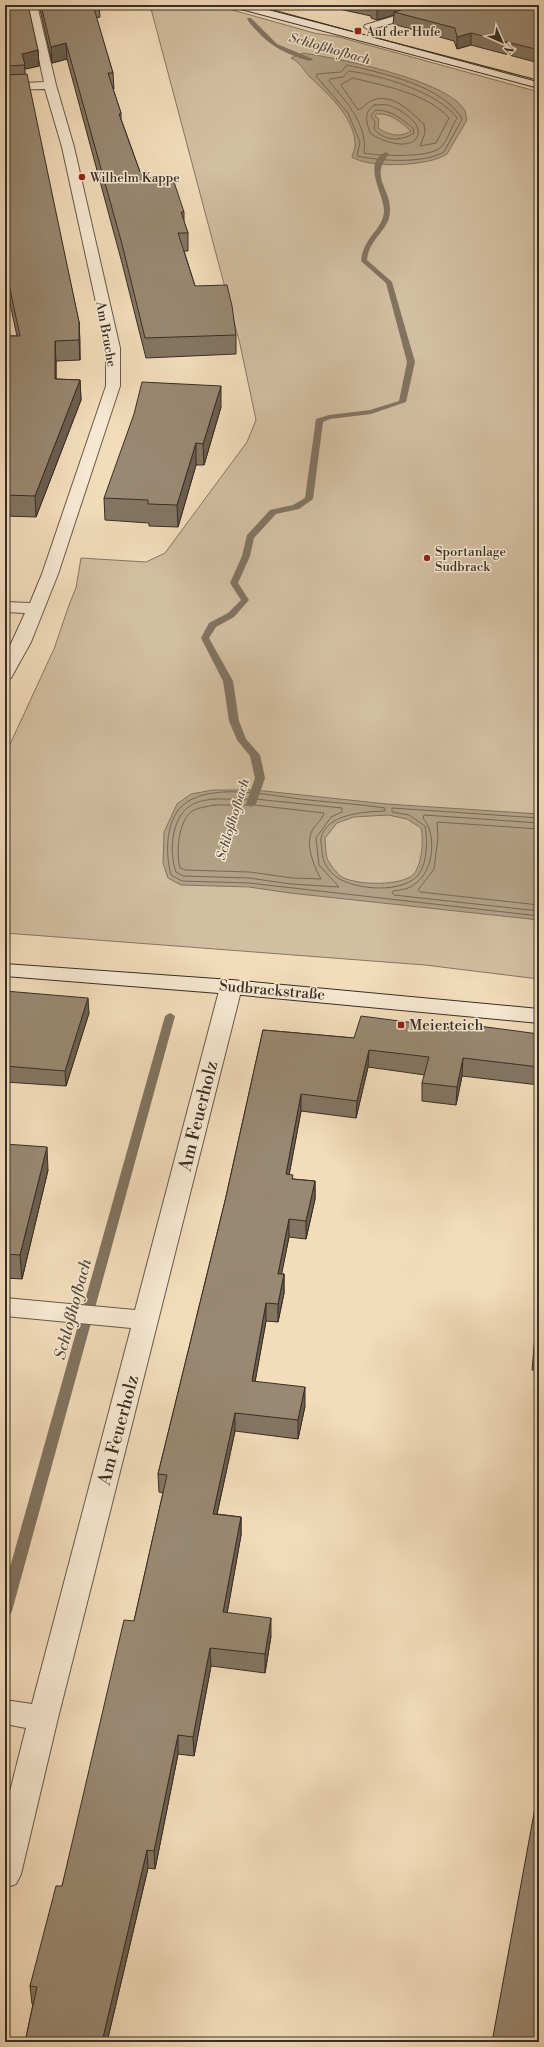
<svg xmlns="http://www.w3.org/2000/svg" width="544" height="2047" font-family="'Libre Bodoni',serif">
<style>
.green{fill:#d2bea1;stroke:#857663}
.water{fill:#b3a187;stroke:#827360;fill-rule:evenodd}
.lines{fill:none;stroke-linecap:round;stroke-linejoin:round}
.shore{stroke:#766856;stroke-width:1}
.stream{fill:#827360;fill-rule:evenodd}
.street-casing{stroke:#665a4a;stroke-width:2}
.secondary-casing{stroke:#382e25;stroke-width:2}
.street{fill:#f7e8d2;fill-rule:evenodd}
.secondary{fill:#f7e8d2;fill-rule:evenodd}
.tram{stroke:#382e25;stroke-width:1}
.wall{fill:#847562;stroke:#382e25}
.shaded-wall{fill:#6b5f50;stroke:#382e25}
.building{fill:#998872;stroke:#382e25}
.poi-dot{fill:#8f2418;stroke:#f7e8d2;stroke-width:1.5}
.labels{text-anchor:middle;stroke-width:3;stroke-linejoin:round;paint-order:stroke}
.far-poi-label{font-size:13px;fill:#382e25;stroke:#f7e8d2;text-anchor:start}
.far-water-label{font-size:13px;font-style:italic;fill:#574b3e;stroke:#f7e8d2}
.far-street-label{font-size:13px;fill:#382e25;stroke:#f7e8d2}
.street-label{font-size:15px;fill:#382e25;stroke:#f7e8d2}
.poi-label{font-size:15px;fill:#382e25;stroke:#f7e8d2;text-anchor:start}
.water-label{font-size:16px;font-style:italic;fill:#574b3e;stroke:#f7e8d2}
.near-street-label{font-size:18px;fill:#382e25;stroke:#f7e8d2}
</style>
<rect width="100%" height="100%" fill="#f2dcba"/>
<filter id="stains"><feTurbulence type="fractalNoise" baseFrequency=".005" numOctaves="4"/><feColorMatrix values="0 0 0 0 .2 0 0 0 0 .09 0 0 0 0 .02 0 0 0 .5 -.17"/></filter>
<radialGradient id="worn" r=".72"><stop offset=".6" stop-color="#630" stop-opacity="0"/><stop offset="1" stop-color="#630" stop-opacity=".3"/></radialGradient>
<polygon class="green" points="150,5 215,5 314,33 339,37 539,92 539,979 425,965 5,933 5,755 54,649 69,605 76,588 81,558 146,562 165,553 247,442 256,420 240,344"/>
<g class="water">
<path d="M303,53C336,58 449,80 465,111C466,113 466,117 467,120L447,154C430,166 370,169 352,157C353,152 356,147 355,142C353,116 328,94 310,77C303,70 300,62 291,58ZM376,114C392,113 400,122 411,131C399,138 389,135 378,128L379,119L375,116Z"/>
<path d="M213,790H255L387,804L539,814V920L290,893L249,887L181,885L168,878L163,863L164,832L177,804L191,794ZM388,815L407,819L421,828C424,839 422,866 413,875C400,886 359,885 344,878C338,875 332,867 329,862C325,857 326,845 325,838L337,823L354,817Z"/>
</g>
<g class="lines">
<g class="shore">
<path d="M347,65C382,73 444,86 462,119L444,152C422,164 381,161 357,156L360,142L348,113L316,76L317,74L341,72Z"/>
<path d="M349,71C380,75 438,92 457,118C451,127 448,141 440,148C428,158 380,156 364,153C364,149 365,145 364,140C361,117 343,98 329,81L330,79L343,77Z"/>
<path d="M353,78C384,86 427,93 449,118L436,143L420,146L425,133L424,124C410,112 394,93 373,100C367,102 364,108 358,110L341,85Z"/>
<path d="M375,105C379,105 384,104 387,105C398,107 422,123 418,135C412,152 381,141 371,134C366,124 363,110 375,105Z"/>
<path d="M376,110C392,110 401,119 413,128L414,133C400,142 385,141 374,129L375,122L371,116Z"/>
<path d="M214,799H255L342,808V812L331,817L316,838L319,865L339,887L291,884L249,878L183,876L176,872C169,853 171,818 190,806C197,801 206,800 214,799Z"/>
<path d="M214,805H254L324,813C322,820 315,825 312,831C305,844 314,867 321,879L292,878L250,872L185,870L180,868C176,853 178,821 192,811C199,807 207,807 214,805Z"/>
<path d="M539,818L392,808V812L409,815L425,826C428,839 427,863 419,874C404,894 356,890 338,878C328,871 322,862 322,850C322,847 320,841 321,838C327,813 365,812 385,811V808C360,804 335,803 309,800C275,797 218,782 187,802C165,816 165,853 171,875L182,881L249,883L539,916"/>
<path d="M539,823L424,815L423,818C437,834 434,870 416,883C410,889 401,890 393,891L392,893L394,895L539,911"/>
<polyline points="539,829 437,822 438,838 434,869 418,890 420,892 539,905"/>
</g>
<g class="stream">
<path d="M247,18H251L277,44L313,59L310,61C288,55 271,47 256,30C252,26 248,22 247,18Z"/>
<path d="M386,152L389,154C369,178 391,187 390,211C390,230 369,238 367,260L392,282L415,362L406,402L371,414L330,419L323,422L313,499L299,509L276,514L254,538L250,556L238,583L249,600L234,617L216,627L209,638L233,681L239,721L246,739L260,755L265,778L256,804L251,807L246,804L255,778L250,756L237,740L229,721L223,681L201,638L209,623L228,613L241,600L230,583L242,556L247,535L270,510L293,505L305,498L316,419L329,415L370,410L399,401L407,362L386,283L361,261C363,237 383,230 384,211C384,194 361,163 386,152Z"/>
<polygon points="170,1013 175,1016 12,1611 10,1615 5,1617 5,1585 165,1016"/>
</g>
<g class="street-casing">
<g id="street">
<polygon points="27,5 37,5 56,85 74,147 120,348 120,386 58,574 31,642 11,678 5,679 5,657 25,613 5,612 5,602 30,603 42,574 106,386 106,348 62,147 45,89 5,90 5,84 44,82"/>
<polygon points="449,5 476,5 471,8 416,16 369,30 364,27 365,25 415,10"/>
<polygon points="231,980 239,982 242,987 58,1718 21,1874 16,1884 5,1888 5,1811 26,1728 5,1724 5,1700 32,1704 131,1328 5,1316 5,1298 135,1310 220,987 223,982"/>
</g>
</g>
<g class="secondary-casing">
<g id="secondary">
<polygon points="232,5 249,5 539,81 539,88 233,7"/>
<polygon points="5,964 231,980 539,1009 539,1023 231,994 5,976"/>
</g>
</g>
<use href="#street" class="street"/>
<use href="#secondary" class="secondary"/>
<polyline class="tram" points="255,5 539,82"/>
</g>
<g class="wall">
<polygon points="5,5 38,50 39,66 25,69 25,75 79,322 80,360 56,361 56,379 80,380 81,400 36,517 5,516 5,336 17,336 9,299 5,299"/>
<polygon points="39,5 99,5 100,17 96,18 113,73 114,89 113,89 121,113 121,119 140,172 149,178 184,212 184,222 188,233 188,251 184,251 195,286 236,335 236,354 146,358 122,263 67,59 52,63"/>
<polygon points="321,5 539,5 539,63 471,45 457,49 454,41 393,24 394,15 377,20 371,18 371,16"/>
<polygon points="221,407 204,465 196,465 178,527 149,526 149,523 105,520 104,498"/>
<polygon points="5,991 89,1013 66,1086 5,1082"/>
<polygon points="263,1030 354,1038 469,1030 539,1034 539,1113 536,1113 539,1085 462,1076 456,1105 422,1101 422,1083 425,1075 368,1067 356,1118 301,1111 289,1174 293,1179 315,1181 315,1199 306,1239 289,1237 281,1274 284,1274 284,1293 278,1322 266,1321 255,1381 305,1406 298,1439 235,1431 217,1514 241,1517 241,1535 227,1613 271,1636 265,1673 211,1666 194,1756 178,1754 155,1869 148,1868 107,2042 25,2042 33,2004 32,2004 30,1986 62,1886 134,1621 163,1493 159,1492 158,1474 225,1201"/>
<polygon points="5,1144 48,1170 22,1279 5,1278"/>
<polygon points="536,1325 539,1325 539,1371 532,1370"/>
</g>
<g class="shaded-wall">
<polygon points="386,5 439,5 394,12 394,15 377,20 377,8"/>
<polygon points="471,33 471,45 457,49 457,37"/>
<polygon points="66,43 67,59 52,63 51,47"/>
<polygon points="38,50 39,66 25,69 22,54"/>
<polygon points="79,322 80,341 80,360 79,340"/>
<polygon points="55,341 56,361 56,399 55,379"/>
<polygon points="80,380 81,400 36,517 35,496"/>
<polygon points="221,386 221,407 204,465 203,444"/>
<polygon points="196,443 196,465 178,527 177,505"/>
<polygon points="88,998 89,1013 66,1086 65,1071"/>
<polygon points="369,1050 368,1067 356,1118 357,1101"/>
<polygon points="463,1058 462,1076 456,1105 457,1087"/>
<polygon points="301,1094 301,1111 286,1192 286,1174"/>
<polygon points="47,1147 48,1170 22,1279 20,1255"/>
<polygon points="315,1181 315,1199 306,1239 306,1221"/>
<polygon points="289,1219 289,1237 278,1292 278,1274"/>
<polygon points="284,1274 284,1293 278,1322 278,1304"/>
<polygon points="266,1303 266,1321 252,1399 252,1381"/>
<polygon points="5,1329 6,1338 5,1341"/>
<polygon points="305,1387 305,1406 298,1439 298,1420"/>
<polygon points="235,1413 235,1431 213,1532 213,1514"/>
<polygon points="241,1517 241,1535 224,1631 223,1612"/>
<polygon points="271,1618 271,1636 265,1673 265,1654"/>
<polygon points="210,1648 211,1666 194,1756 193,1737"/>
<polygon points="178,1735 178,1754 155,1869 154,1851"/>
<polygon points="147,1850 148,1868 107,2042 102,2042"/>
</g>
<g class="building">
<polygon points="5,5 28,5 38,50 22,54 25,65 5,66"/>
<polygon points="41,5 93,5 113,73 108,73 121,113 119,114 140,172 147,171 149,178 173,179 184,212 181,212 188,233 178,233 195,286 227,285 232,306 236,335 145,338 122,244 66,43 51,47"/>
<polygon points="374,5 386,5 377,8 371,6"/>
<polygon points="417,5 539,5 539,50 471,33 457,37 455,28 394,12"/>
<polygon points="27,74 79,322 79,340 55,341 55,379 80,380 35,496 5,495 5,336 20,336 8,280 5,280 5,75"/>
<polygon points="142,382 221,386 203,444 196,443 177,505 148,504 148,500 104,498 134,414"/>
<polygon points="5,991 88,998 65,1071 5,1066"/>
<polygon points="361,1016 469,1030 471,1025 539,1034 539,1067 463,1058 457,1087 422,1083 429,1057 369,1050 357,1101 301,1094 286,1174 293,1175 292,1179 315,1181 306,1221 289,1219 278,1274 284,1274 278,1304 266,1303 252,1381 305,1387 298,1420 235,1413 213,1514 241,1517 223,1612 271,1618 265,1654 210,1648 193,1737 178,1735 154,1851 147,1850 102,2042 25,2042 37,1987 30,1986 56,1886 62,1886 124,1620 134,1621 167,1475 158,1474 225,1201 263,1030 354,1038"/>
<polygon points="539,1084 539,1095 537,1095"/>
<polygon points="5,1144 47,1147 20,1255 5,1254"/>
<polygon points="536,1325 539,1325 539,1353 534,1352"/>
<polygon points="535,1808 539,1809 539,2042 492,2042"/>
</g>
<g class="poi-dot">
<rect x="354" y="27" width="8" height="8" rx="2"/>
<circle cx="82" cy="177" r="4"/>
<circle cx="427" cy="558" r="4"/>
<rect x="397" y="1021" width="8" height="8" rx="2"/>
</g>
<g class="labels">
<g class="far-poi-label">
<text x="366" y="36">Auf der Hufe</text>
<text x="90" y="182">Wilhelm Kappe</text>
<text x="435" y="556">Sportanlage<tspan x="435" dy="15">Sudbrack</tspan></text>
</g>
<g class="far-water-label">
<text transform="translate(330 48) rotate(16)" y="5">Schloßhofbach</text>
<text transform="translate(232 819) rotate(-73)" y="5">Schloßhofbach</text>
</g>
<g class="far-street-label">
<text transform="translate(107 334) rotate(80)" y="5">Am Bruche</text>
</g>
<g class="street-label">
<text transform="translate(272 990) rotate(5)" y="5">Sudbrackstraße</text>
</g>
<g class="poi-label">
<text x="409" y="1030">Meierteich</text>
</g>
<g class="water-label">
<text transform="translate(72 1309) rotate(-75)" y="6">Schloßhofbach</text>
</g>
<g class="near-street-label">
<text transform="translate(198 1116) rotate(-76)" y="6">Am Feuerholz</text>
<text transform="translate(118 1430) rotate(-75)" y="6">Am Feuerholz</text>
</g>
</g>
<rect width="544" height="2047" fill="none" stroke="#f2dcba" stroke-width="20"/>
<rect x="6" y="6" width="532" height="2035" fill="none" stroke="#382e25" stroke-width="2"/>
<rect x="10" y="10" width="524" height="2027" fill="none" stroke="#382e25"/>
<g transform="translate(502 42) rotate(135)" stroke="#f7e8d2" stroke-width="3" paint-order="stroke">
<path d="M0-3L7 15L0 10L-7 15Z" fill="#382e25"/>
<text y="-6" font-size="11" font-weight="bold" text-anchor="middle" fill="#382e25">N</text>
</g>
<rect width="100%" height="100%" filter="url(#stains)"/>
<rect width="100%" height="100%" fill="url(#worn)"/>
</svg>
